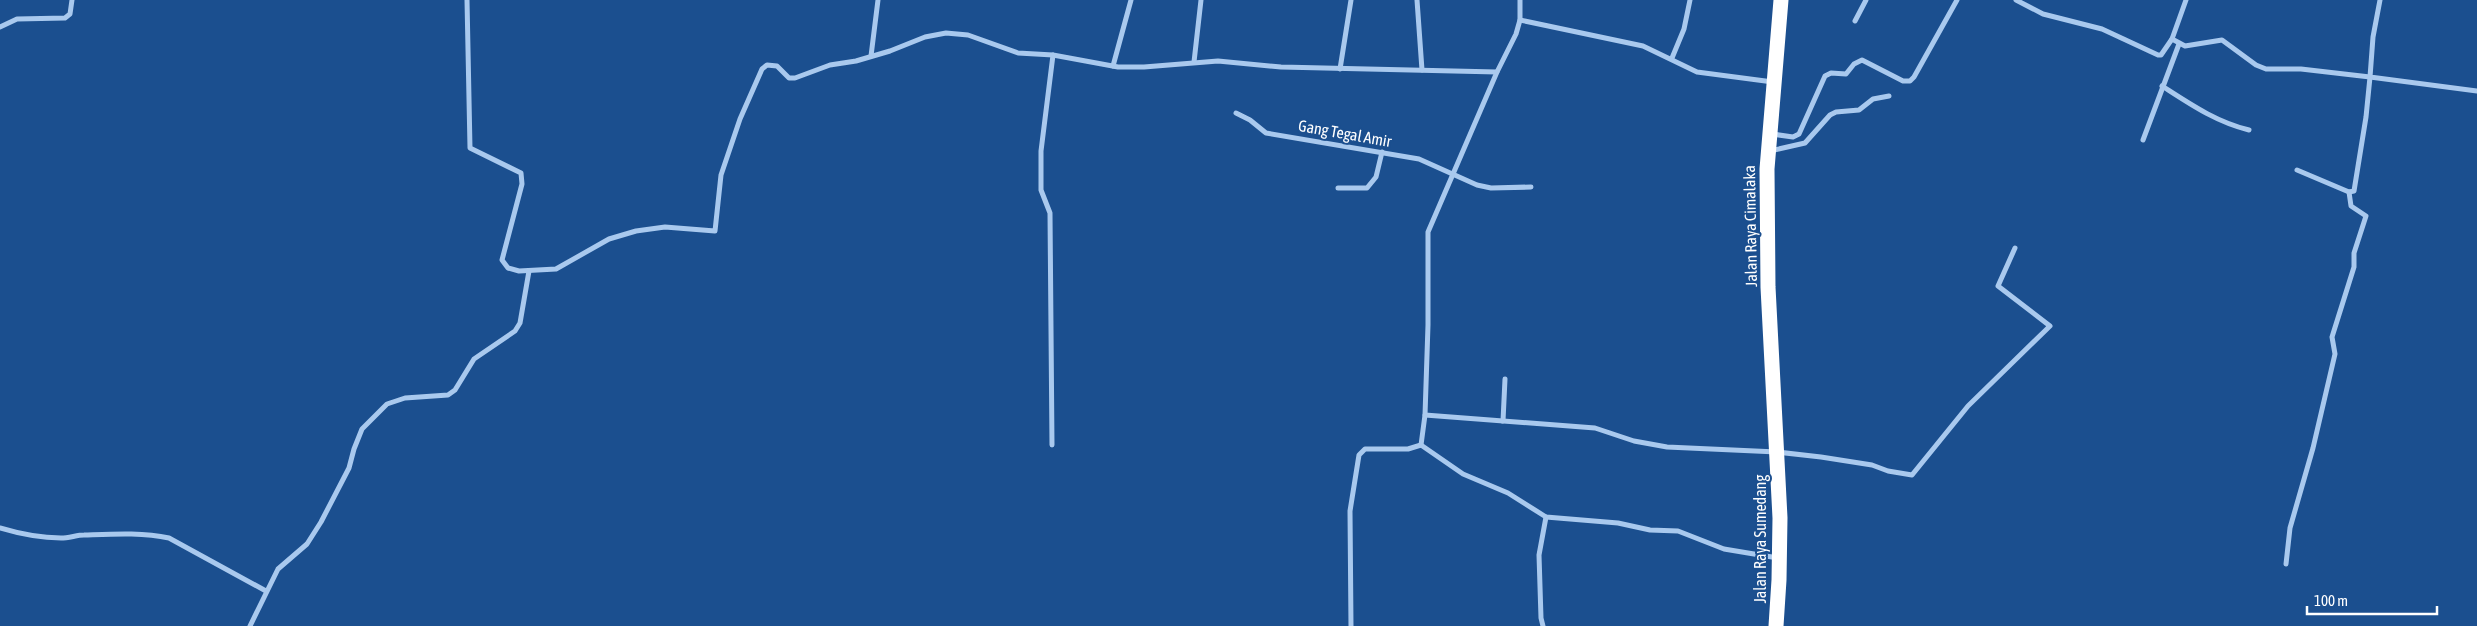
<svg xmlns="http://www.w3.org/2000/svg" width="2477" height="626" font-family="'Asap Condensed',sans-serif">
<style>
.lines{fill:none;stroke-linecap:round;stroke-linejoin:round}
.street{stroke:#a9c9ee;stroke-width:5}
.highway{stroke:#fff;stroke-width:15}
.labels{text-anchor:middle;stroke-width:4;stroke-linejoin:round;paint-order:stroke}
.street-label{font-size:16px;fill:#fff;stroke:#1b4f8f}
</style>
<rect width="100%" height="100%" fill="#1b4f8f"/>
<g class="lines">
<g class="street">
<polyline points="467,0 470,148 521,173 522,184 502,260 508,268 519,271 556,269 609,239 636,231 665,227 715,231 721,175 740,119 762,69 767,65 777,66 789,78 795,78 830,65 856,61 890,51 925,37 946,33 968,35 1018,53 1053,55 1118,67 1144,67 1218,61 1281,67 1497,72"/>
<polyline points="1417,0 1422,70"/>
<polyline points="2016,0 2043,14 2102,29 2158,55 2161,55 2172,39"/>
<polyline points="2186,0 2172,39 2185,46 2222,40 2256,65 2266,69 2301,69 2370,77 2366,117 2354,191 2349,192 2297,170"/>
<polyline points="2380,0 2373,37 2370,77 2477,91"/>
<polyline points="1520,20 1643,46 1697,72 1773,82"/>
<polyline points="1855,21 1866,0"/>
<polyline points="0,27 17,19 65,18 70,14 72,0"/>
<polyline points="871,56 878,0"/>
<polyline points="1672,58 1684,29 1690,0"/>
<polyline points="1194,62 1201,0"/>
<polyline points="1113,66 1131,0"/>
<polyline points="1340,69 1351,0"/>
<path d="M2162,86C2190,104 2216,122 2249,130"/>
<polyline points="1236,113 1250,120 1266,133 1419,159 1477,185 1491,188 1531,187"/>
<polyline points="1772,134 1793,137 1799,134 1825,76 1831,73 1846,74 1854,64 1862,60 1903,81 1910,81 1914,77 1957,0"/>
<polyline points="2143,140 2179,44"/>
<polyline points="1770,151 1805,143 1830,115 1836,112 1859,110 1873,99 1889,96"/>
<polyline points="1338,188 1367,188 1376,177 1382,152"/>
<polyline points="1425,415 1595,428 1634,441 1667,447 1777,452 1821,457 1872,465 1888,471 1912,475 1968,406 2050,326 1998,286 2015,248"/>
<polyline points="1503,421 1505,379"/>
<polyline points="1052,445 1050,213 1041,190 1041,151 1053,55"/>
<polyline points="1421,445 1425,415 1428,325 1428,232 1497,72 1516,34 1520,20 1520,0"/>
<polyline points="1421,445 1463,474 1508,493 1546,517 1618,523 1650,530 1678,531 1724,549 1778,558"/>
<path d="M0,528C20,534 40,538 61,538C69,538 77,535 84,535C112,534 142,532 169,538L266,591"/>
<polyline points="2286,564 2290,528 2313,448 2335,354 2332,337 2354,267 2354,253 2366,216 2351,206 2349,192"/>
<polyline points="250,626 278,569 307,544 321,522 349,468 354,449 362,429 387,404 405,398 448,395 455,390 474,359 515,331 520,323 529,271"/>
<polyline points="1351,626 1350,511 1359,455 1365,449 1408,449 1421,445"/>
<polyline points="1543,626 1541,618 1539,555 1546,517"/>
</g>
<polyline class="highway" points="1776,626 1779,580 1780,518 1768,287 1767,169 1781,0"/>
</g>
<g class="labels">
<g class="street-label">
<text transform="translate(1345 133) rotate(10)" y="6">Gang Tegal Amir</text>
<text transform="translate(1750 226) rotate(-91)" y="6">Jalan Raya Cimalaka</text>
<text transform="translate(1760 539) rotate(-90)" y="6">Jalan Raya Sumedang</text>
</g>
</g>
<path d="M2307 606v8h130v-8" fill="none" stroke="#ffffff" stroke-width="2.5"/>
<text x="2314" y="606" font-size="15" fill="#ffffff" stroke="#1b4f8f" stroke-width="4" paint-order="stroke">100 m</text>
</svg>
